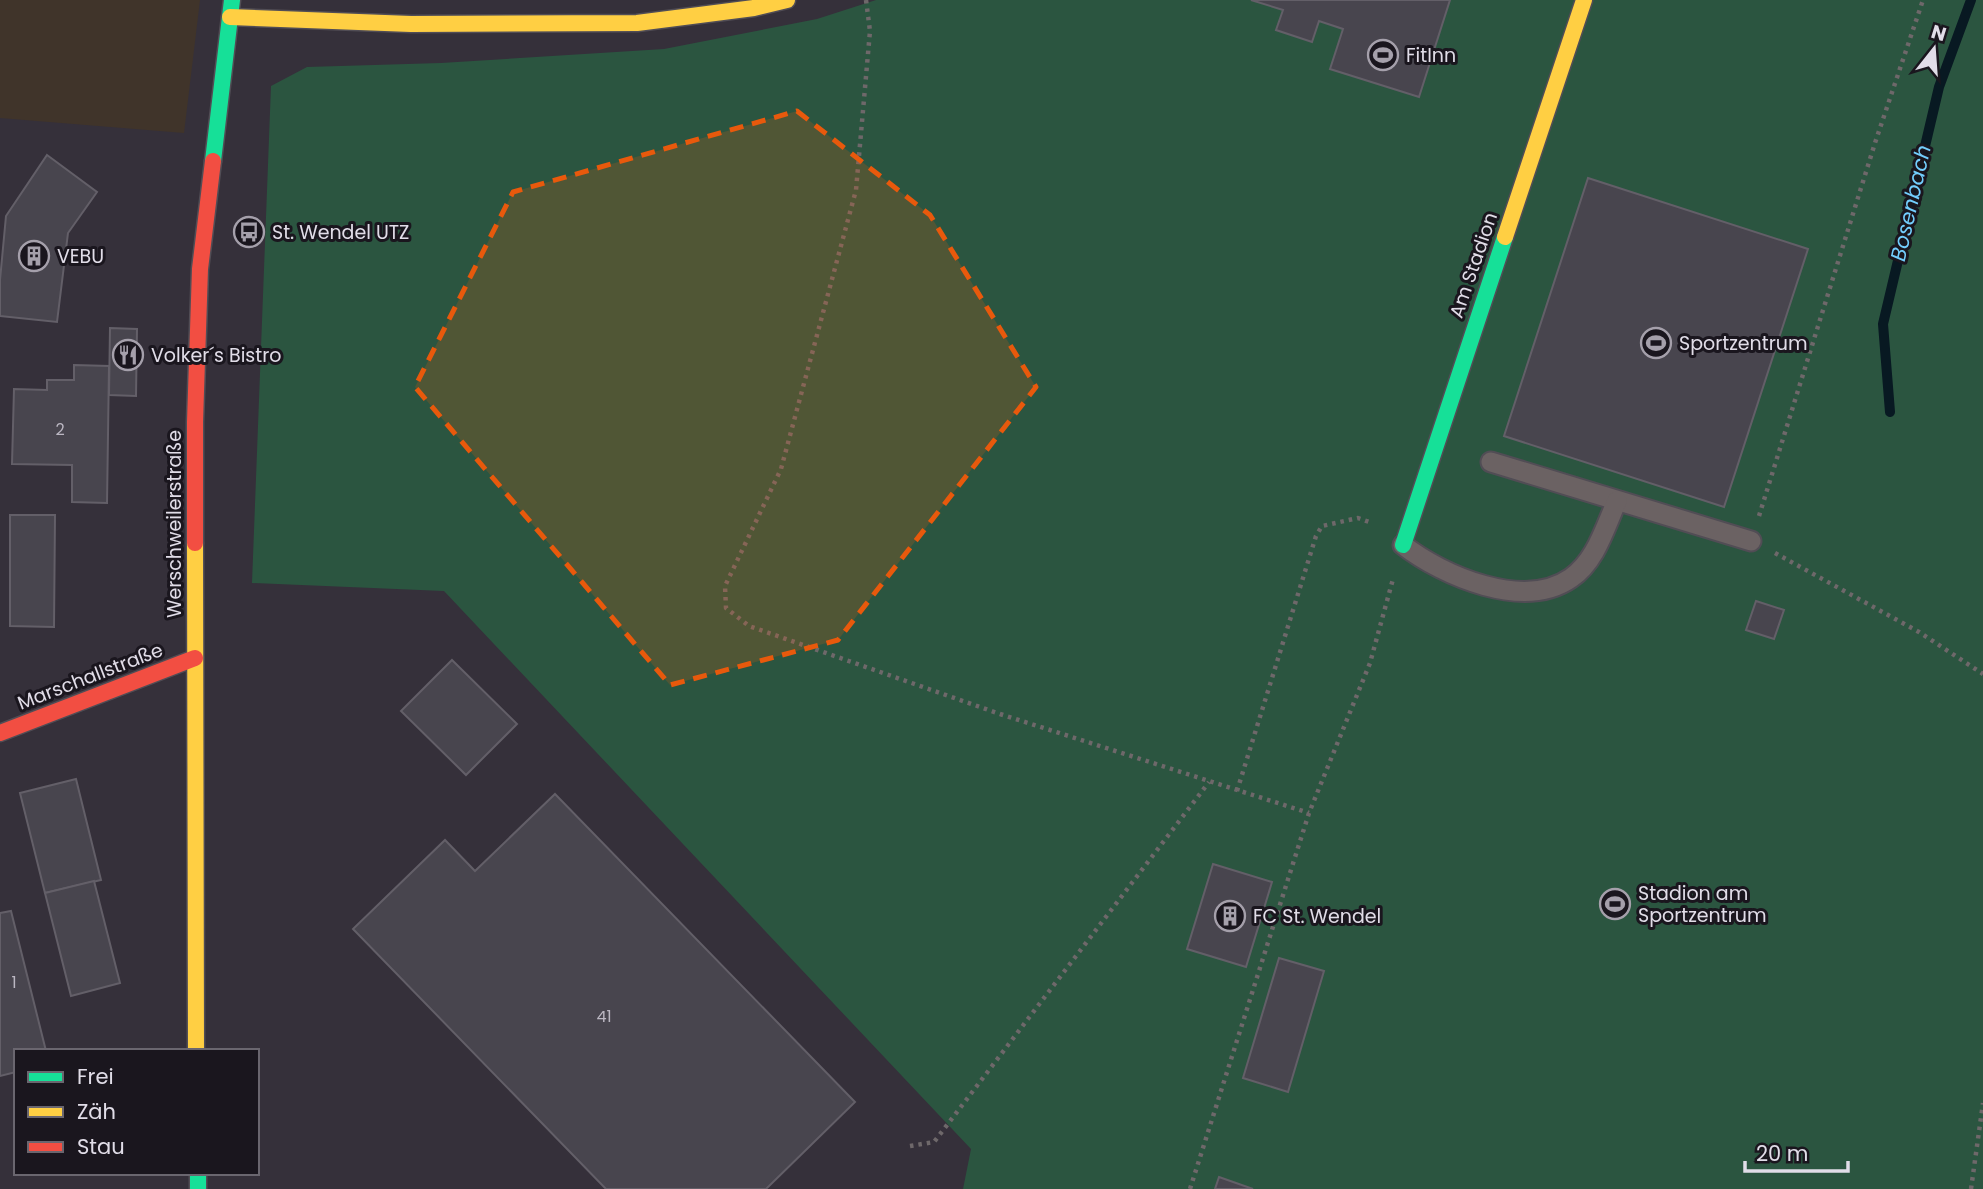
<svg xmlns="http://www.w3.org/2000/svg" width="1983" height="1189" font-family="Poppins,sans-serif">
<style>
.commercial{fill:#40342a}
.green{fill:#2b5540}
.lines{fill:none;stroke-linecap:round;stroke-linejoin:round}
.stream{stroke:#081922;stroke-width:10}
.building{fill:#48454e;stroke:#635f68;stroke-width:2}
.lane-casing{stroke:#514d55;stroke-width:23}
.fast-casing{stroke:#514d55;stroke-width:19}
.slow-casing{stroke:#514d55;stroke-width:19}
.jam-casing{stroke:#514d55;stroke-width:19}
.path{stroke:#6e686a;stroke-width:4.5;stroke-dasharray:3.5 5;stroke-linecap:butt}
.lane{stroke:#6b6263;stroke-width:19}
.fast{stroke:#16e098;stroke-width:16}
.slow{stroke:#ffcf43;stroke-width:16}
.jam{stroke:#f24e42;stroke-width:16}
.marked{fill:#e8590c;fill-opacity:0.2;stroke:#e8590c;stroke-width:5;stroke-dasharray:14 9;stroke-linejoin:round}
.labels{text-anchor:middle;stroke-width:6;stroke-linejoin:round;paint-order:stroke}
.number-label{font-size:16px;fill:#bbb7c2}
.poi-label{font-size:19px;fill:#e1dde8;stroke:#1a161e;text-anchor:start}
.street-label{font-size:19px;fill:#e1dde8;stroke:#1a161e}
.water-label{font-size:21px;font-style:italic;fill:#73cefd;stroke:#1a161e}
</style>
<rect width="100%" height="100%" fill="#35303a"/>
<polygon class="commercial" points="0,0 200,0 184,133 0,118"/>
<polygon class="green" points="876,0 1983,0 1983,1189 963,1189 971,1149 444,591 252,583 271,86 307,67 441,63 664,49 817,19"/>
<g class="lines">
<polyline class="stream" points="1890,412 1883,324 1939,87 1971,0"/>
</g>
<g class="building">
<polygon points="1251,0 1450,0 1419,97 1330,69 1343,29 1319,21 1312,42 1276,30 1283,10"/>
<polygon points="47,155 97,192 68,233 57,322 0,316 0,280 6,216"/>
<polygon points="1588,178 1808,249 1724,507 1504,436"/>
<polygon points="110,328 137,329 136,396 109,395"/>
<polygon points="74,365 109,366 107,503 72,502 72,465 12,464 14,389 47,390 47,380 74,380"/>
<polygon points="10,515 55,515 54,627 10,626"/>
<polygon points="1756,601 1784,610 1774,639 1746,630"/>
<polygon points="452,660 517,724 466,775 401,711"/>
<polygon points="76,779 101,880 45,893 20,793"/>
<polygon points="555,794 855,1102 766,1189 606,1189 353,929 445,840 475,871"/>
<polygon points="1213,864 1272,882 1246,967 1187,949"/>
<polygon points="94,881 120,983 71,996 45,893"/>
<polygon points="11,911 46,1051 16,1051 16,1072 0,1076 0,913"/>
<polygon points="1279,958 1324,971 1288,1092 1243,1078"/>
<polygon points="1219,1177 1253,1189 1215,1189"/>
</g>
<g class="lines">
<g class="lane-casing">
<g id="lane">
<polyline points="1491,462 1751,541"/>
<path d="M1403,545C1443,576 1524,611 1571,578C1596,561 1605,527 1617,501"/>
</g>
</g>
<g class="fast-casing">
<g id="fast">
<polyline points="213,161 232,0"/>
<polyline points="1403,545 1505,237"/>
<polyline points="198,1173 198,1189"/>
</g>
</g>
<g class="slow-casing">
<g id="slow">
<polyline points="230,17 411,24 637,23 754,8 787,0"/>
<polyline points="1505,237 1584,0"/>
<polyline points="195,543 196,1051"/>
</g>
</g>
<g class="jam-casing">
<g id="jam">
<polyline points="195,543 195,422 200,269 213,161"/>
<polyline points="0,733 195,658"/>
</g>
</g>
<g class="path">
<polyline points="866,0 870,31 856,190 781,469 725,586 726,608 749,626 1000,714 1309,813"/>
<polyline points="1759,516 1875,143 1923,0"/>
<polyline points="1775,553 1919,632 1983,674"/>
<polyline points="1237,791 1316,536 1322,526 1358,518 1372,523"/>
<polyline points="910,1146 934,1142 1209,782"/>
<polyline points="1190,1189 1309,813 1370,663 1393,579"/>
<polyline points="1971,1189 1983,1103"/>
</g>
<use href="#lane" class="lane"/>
<use href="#fast" class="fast"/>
<use href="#slow" class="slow"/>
<use href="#jam" class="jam"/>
</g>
<path class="marked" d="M797,111L930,215L1036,387L838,640L670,685L415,387L513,192Z"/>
<defs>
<g id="stadium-ring" transform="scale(1.575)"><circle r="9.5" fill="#1a161e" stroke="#a5a0ab" stroke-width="1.5"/><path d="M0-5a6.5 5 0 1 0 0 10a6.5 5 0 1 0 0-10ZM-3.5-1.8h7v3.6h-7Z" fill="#a5a0ab"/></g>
<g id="bus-ring" transform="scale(1.575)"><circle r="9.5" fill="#1a161e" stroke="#a5a0ab" stroke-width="1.5"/><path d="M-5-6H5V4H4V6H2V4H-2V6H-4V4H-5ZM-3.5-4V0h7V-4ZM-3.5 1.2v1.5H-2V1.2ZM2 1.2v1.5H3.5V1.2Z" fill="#a5a0ab"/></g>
<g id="building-ring" transform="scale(1.575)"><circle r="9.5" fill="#1a161e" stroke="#a5a0ab" stroke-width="1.5"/><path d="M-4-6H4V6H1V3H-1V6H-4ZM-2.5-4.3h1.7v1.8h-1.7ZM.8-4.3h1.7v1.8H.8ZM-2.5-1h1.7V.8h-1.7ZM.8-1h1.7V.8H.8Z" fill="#a5a0ab"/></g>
<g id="restaurant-ring" transform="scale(1.575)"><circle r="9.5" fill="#1a161e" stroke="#a5a0ab" stroke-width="1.5"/><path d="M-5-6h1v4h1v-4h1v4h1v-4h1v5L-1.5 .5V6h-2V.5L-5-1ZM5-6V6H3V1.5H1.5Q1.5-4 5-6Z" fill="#a5a0ab"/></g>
</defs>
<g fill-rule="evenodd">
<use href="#stadium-ring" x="1383" y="55"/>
<use href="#bus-ring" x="249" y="232"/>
<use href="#building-ring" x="34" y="256"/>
<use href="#stadium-ring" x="1656" y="343"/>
<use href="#restaurant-ring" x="128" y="355"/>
<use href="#stadium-ring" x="1615" y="904"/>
<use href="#building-ring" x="1230" y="916"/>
</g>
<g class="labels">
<g class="number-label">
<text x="60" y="435">2</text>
<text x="14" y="988">1</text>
<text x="604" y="1022">41</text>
</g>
<g class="poi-label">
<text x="1406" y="62">FitInn</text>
<text x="272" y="239">St. Wendel UTZ</text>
<text x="57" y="263">VEBU</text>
<text x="1679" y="350">Sportzentrum</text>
<text x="151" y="362">Volker´s Bistro</text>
<text x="1638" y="900">Stadion am<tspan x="1638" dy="22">Sportzentrum</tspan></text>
<text x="1253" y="923">FC St. Wendel</text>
</g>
<g class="street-label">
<text transform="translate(1473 265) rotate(-71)" y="7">Am Stadion</text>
<text transform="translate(174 524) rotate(-90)" y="7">Werschweilerstraße</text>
<text transform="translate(90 676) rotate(-21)" y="7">Marschallstraße</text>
</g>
<g class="water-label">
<text transform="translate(1911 203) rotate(-77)" y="7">Bosenbach</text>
</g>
</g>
<rect x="14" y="1049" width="245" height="126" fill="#1a161e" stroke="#6a666f" stroke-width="2"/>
<rect x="28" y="1072" width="35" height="10" fill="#16e098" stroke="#6a666f" stroke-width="2"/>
<text x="77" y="1084" font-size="21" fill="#e1dde8">Frei</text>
<rect x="28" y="1107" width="35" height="10" fill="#ffcf43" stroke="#6a666f" stroke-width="2"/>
<text x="77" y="1119" font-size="21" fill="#e1dde8">Zäh</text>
<rect x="28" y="1142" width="35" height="10" fill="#f24e42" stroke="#6a666f" stroke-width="2"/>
<text x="77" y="1154" font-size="21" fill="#e1dde8">Stau</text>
<g transform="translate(1934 49) rotate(17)" stroke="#1a161e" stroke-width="5" paint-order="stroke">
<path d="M0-5L12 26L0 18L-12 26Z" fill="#e1dde8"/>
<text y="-10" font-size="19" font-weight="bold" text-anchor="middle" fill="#e1dde8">N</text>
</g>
<path d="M1745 1161v10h103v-10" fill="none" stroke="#e1dde8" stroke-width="3.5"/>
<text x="1756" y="1161" font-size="21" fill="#e1dde8" stroke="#1a161e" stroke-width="5" paint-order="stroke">20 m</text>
</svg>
